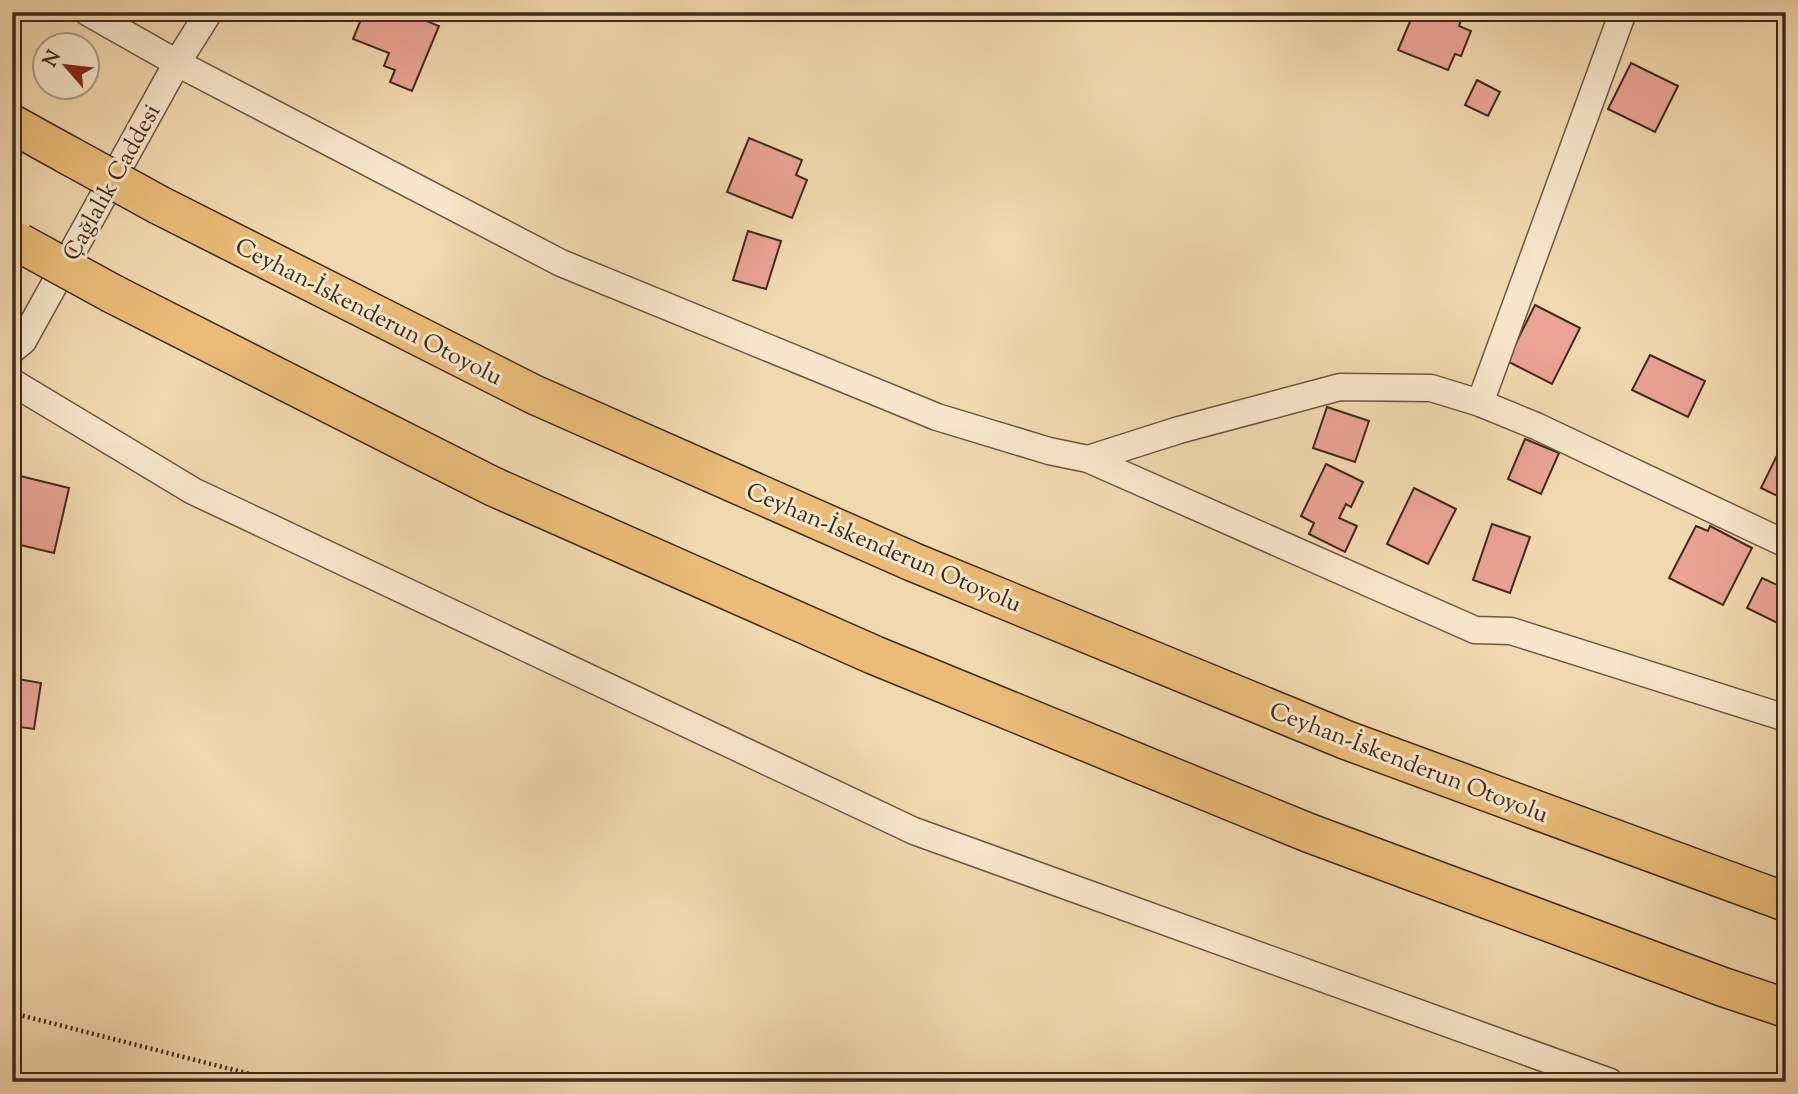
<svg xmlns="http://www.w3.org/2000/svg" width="1798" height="1094" font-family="'Sorts Mill Goudy',serif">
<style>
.building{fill:#eaa394;stroke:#402a1c;stroke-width:2}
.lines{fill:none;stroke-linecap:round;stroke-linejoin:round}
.minor-casing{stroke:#6c5641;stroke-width:29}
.motorway-casing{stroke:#402a1c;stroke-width:41}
.path{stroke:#402a1c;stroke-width:4.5;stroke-dasharray:2 3.5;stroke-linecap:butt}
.minor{stroke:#f7e6cb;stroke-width:26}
.motorway{stroke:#e9bc78;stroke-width:38}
.motorway-bridge-casing{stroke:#402a1c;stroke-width:41;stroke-linecap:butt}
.motorway-bridge{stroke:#e9bc78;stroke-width:38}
.labels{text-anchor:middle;stroke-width:6;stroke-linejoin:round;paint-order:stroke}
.street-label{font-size:24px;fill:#402a1c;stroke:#f7e6cb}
</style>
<rect width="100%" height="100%" fill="#f2d8af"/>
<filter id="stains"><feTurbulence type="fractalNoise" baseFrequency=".00286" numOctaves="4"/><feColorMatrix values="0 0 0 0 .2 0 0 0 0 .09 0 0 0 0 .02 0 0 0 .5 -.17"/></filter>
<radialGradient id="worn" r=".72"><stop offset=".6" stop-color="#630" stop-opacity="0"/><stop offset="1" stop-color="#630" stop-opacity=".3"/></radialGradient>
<g class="building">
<polygon points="364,12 410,12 409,14 439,26 412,91 390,82 395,70 384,66 389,53 353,39"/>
<polygon points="1414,12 1464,12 1459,26 1471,31 1461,56 1455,54 1448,70 1398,50"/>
<polygon points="1631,63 1678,86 1655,132 1608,109"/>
<polygon points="1477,80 1500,92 1488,116 1465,105"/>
<polygon points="749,138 802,160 796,175 807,180 792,218 727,192"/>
<polygon points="748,231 781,241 766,289 733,280"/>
<polygon points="1535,305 1580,328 1552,384 1507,361"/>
<polygon points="1650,355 1705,381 1688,417 1632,390"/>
<polygon points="1327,407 1369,421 1355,462 1313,448"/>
<polygon points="1786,437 1786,500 1761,488"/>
<polygon points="1525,439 1559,453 1541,494 1508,479"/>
<polygon points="1326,464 1363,482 1351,507 1346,504 1339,518 1357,526 1345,552 1309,534 1314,523 1301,516"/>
<polygon points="12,474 69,488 54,553 12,543"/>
<polygon points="1414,488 1456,509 1428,564 1387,544"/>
<polygon points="1492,524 1530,537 1510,593 1473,580"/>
<polygon points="1696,526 1708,531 1710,526 1752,548 1723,605 1669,578"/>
<polygon points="1762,578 1786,589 1786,627 1747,608"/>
<polygon points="12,678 41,683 34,729 12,726"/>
</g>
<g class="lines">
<g class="minor-casing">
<g id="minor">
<polyline points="87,12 177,63 561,263 937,417 1049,451 1088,459 1179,430 1340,387 1431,388 1480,403 1536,426 1786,544"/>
<polyline points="12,350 23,341 177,63 209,12"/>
<polyline points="12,382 193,491 914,831 1610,1082"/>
<polyline points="1480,403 1623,12"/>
<polyline points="1088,459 1475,630 1511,631 1786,718"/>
</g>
</g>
<g class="motorway-casing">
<g id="motorway">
<polyline points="12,124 68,155"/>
<polyline points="159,205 535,395 913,562 1346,740 1786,902"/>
<polyline points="113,294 492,486 874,655 1309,833 1723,987 1786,1008"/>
</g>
</g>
<polyline class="path" points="12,1013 281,1082"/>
<use href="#minor" class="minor"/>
<use href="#motorway" class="motorway"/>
<g class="motorway-bridge-casing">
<g id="motorway-bridge">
<polyline points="68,155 159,205"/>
<polyline points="20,243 113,294"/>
</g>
</g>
<use href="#motorway-bridge" class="motorway-bridge"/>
</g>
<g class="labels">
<g class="street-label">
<text transform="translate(111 182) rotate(-61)" y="8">Çağlalık Caddesi</text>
<text transform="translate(369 311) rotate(27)" y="8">Ceyhan-İskenderun Otoyolu</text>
<text transform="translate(884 547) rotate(23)" y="8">Ceyhan-İskenderun Otoyolu</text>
<text transform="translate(1409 762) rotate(21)" y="8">Ceyhan-İskenderun Otoyolu</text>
</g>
</g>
<rect width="1798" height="1094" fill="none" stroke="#f2d8af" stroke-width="42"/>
<rect x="14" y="14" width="1770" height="1066" fill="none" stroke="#402a1c" stroke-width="3.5"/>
<rect x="21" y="21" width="1756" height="1052" fill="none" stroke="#402a1c" stroke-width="2"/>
<g transform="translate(66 66) rotate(298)"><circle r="33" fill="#f7e6cb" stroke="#ae9b85" stroke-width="2"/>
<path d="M0-5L12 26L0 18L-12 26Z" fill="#8f2418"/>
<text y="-10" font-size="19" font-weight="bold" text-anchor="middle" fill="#402a1c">N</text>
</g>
<rect width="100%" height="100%" filter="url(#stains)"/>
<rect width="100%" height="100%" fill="url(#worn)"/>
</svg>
